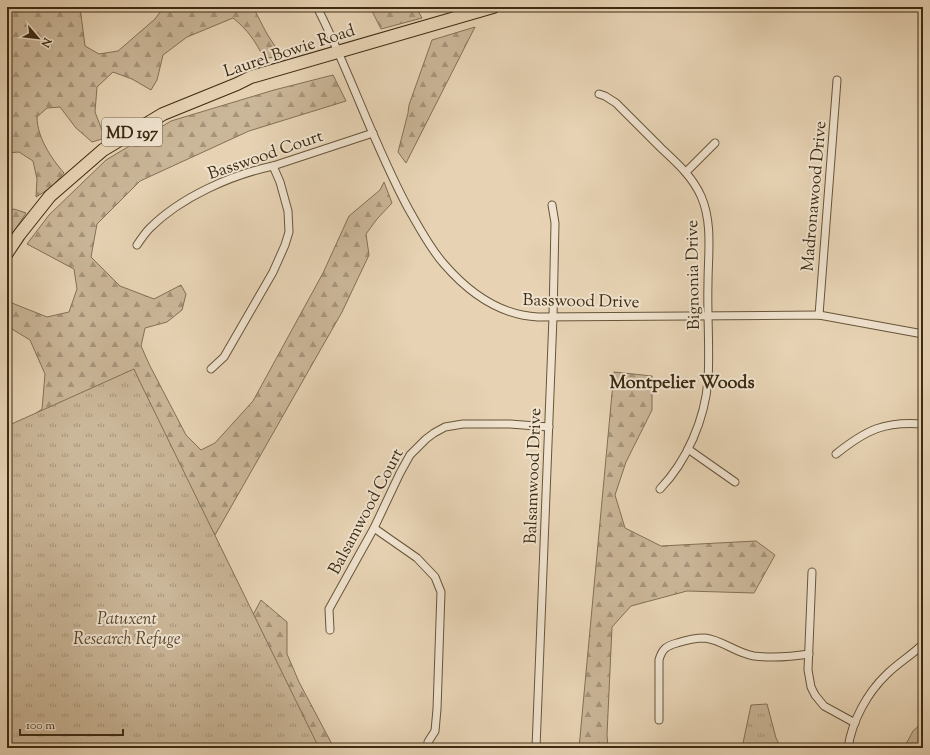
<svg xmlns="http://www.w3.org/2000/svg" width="930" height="755" font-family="'Sorts Mill Goudy',serif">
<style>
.forest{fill:url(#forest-firs);stroke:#837055}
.park{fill:url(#park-tufts);stroke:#837055}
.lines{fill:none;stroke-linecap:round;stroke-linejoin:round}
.street-casing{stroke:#67553a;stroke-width:9}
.primary-casing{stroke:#3c2b12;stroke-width:14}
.street{stroke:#efe2ce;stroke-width:7}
.primary{stroke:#e7d3b4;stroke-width:12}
.labels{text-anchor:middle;stroke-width:4;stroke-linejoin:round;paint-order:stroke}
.shield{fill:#efe2ce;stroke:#72624a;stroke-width:1}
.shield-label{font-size:16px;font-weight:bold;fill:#3c2b12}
.street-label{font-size:17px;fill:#3c2b12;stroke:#efe2ce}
.park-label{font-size:17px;font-style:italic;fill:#58472d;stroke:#efe2ce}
.neighbourhood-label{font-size:18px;font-weight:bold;fill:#3c2b12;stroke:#efe2ce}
</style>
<defs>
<pattern id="forest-firs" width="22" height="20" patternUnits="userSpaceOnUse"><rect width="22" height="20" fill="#cab698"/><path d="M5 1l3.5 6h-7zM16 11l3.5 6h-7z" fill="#a5947b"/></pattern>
<pattern id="park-tufts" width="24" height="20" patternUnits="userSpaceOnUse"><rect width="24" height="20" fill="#cab698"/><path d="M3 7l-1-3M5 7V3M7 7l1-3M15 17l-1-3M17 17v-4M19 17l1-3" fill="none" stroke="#a5947b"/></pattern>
</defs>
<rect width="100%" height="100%" fill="#e7d3b4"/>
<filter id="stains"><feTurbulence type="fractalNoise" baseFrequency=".005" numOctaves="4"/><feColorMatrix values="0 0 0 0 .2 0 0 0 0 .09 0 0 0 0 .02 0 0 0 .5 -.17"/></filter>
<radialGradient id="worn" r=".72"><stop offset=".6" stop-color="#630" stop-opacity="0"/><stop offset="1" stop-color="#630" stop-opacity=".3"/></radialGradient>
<g class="forest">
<path d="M7,7H80L85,46L99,54L118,51L155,19L164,7H253L267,34L282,57L264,58C255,41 248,30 233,18L187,37L163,55L157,80L151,90L132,79L113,72L97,87L95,112L105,138L92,142L76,128L60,107L47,108L37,117C37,137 51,158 64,173L52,187L36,197L37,179L33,161L19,152L7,153Z"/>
<polygon points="370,7 416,7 422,18 381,29"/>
<polygon points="475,27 406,163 398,152 408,113 409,105 432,40"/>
<polygon points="333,75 346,101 249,131 140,181 97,224 91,257 120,286 154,299 181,285 186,294 182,310 167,322 145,328 141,346 150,366 186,435 201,450 215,443 253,401 323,273 349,216 380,190 384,182 392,203 377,219 366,234 369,255 342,312 215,535 101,748 7,748 7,434 42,409 45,374 30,340 7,326 7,301 47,317 69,312 77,289 74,269 27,244 49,215 106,160 171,121 274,90"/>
<polygon points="14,209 26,213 7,242 7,211"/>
<polygon points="614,372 652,376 652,410 626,462 615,495 625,528 661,546 756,541 775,555 754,593 687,591 631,606 612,627 607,735 608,748 579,748"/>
<polygon points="261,600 287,622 287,654 299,682 334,748 181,748"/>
</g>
<g class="park">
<polygon points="134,369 139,380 319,748 7,748 7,426"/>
<polygon points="767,704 776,738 781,748 742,748 751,705"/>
<polygon points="923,722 923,748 904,748 913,731"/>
</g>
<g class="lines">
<g class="street-casing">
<g id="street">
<path d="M317,7C350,72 373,143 408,208C419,227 429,247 444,264C469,293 499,315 538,317L819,315L923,334"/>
<path d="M599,94L605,96L616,103C631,118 646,133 661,148C677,163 692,176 701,196C713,223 708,255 708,283C707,315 710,348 708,380C705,419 687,461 660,489"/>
<polyline points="686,172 715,143"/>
<path d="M137,245C141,239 145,233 150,228C181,197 231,175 273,166L373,133"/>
<polyline points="819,315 837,80"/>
<polyline points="211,369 224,357 273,272 285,245 289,232 288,211 280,182 273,166"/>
<polyline points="688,449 735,482"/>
<path d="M836,454C866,430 884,421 923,424"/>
<polyline points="374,528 417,558 435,577 441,592 437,709 435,731 428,742"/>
<polyline points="812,572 808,670 811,687 815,695 824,706 855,723"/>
<polyline points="330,630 329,609 374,528 400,473 410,455 426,439 434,433 445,427 463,424 510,424 549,427"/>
<path d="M659,720V660C662,649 666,646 677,643C686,640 696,638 705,638C722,640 736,653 754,656C772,658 790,657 809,654"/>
<polyline points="536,748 553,317 555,223 552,205"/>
<path d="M848,748C852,721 867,693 887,674C898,663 912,655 923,644"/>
</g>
</g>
<g class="primary-casing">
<polyline id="primary" points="7,253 19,235 50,196 103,150 163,114 237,84 251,77 493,7"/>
</g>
<use href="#street" class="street"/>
<use href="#primary" class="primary"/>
</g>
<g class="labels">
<rect class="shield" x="102" y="118" width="60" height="28" rx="3"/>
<g class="shield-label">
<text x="132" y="138">MD 197</text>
</g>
<g class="street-label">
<text transform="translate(289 50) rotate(-18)" y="6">Laurel Bowie Road</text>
<text transform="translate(265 154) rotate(-19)" y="6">Basswood Court</text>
<text transform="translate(813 196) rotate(-85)" y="6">Madronawood Drive</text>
<text transform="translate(692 275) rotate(-91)" y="6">Bignonia Drive</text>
<text transform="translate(581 300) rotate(1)" y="6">Basswood Drive</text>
<text transform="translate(532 476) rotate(-88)" y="6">Balsamwood Drive</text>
<text transform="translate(365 511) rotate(-62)" y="6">Balsamwood Court</text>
</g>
<g class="park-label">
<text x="127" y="624">Patuxent<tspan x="127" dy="20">Research Refuge</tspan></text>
</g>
<g class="neighbourhood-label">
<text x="682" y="388">Montpelier Woods</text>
</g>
</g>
<rect width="930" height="755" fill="none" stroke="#e7d3b4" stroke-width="24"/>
<rect x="8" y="8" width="914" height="739" fill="none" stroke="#3c2b12" stroke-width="2"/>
<rect x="12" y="12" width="906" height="731" fill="none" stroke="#3c2b12"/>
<g transform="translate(38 38) rotate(118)" stroke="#efe2ce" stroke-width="3" paint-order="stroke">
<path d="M0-3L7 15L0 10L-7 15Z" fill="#3c2b12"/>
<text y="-6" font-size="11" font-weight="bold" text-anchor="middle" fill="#3c2b12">N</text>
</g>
<path d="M20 729v6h103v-6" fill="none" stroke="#3c2b12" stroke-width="2"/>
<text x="26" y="729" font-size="12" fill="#3c2b12" stroke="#efe2ce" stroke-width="3" paint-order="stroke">100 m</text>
<rect width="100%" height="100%" filter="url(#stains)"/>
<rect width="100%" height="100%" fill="url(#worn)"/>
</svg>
